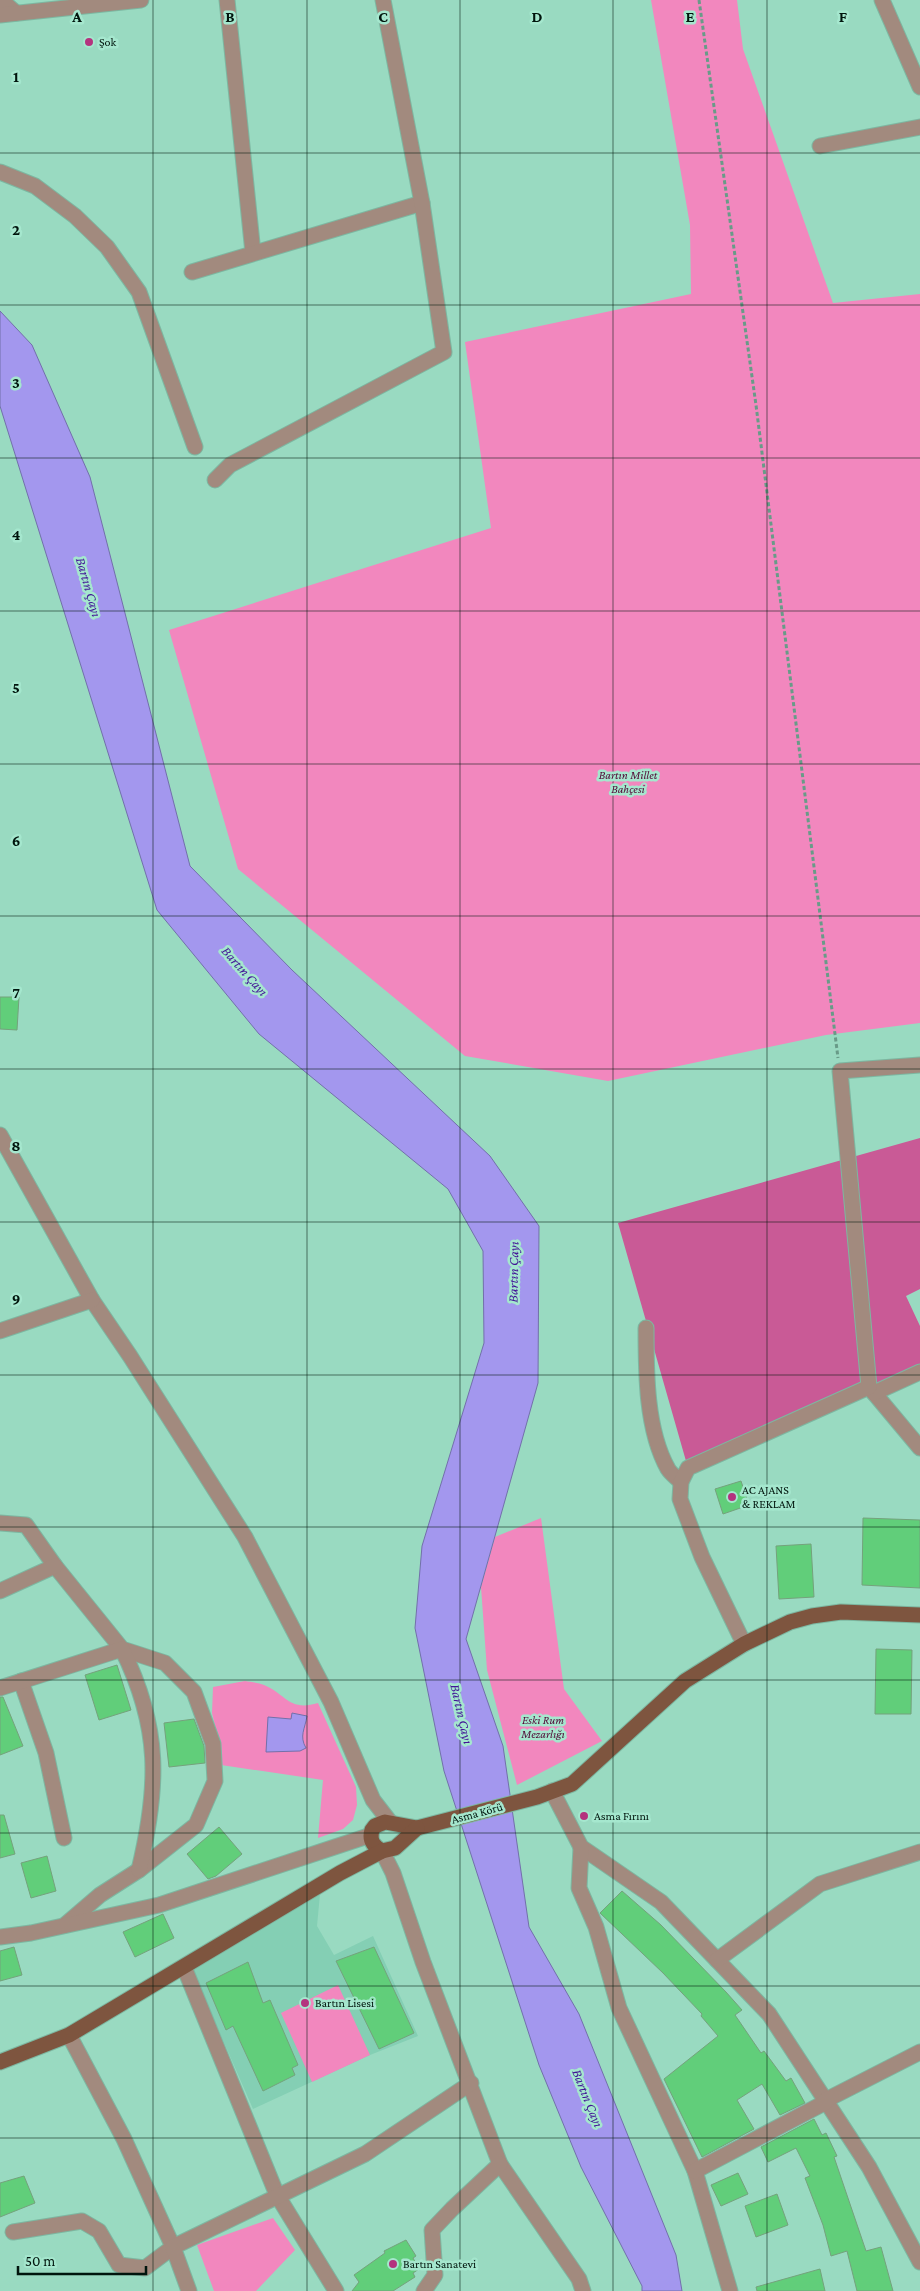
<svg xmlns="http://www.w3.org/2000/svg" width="920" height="2291" font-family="'Crimson Pro',serif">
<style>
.built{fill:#84cfb4}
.green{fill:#f287be}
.forest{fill:#c95a96}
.water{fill:#a397ee;stroke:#7270aa}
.building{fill:#61ce7a;stroke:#74a27c}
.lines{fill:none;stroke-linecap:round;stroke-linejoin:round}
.minor-casing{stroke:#7db7a1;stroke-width:17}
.major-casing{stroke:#7db7a1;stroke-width:17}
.path{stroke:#689b88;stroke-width:3;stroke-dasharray:4 2.5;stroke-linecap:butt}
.minor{stroke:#a28a7e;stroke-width:15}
.major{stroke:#7e553f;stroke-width:15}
.grid{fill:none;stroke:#00150d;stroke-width:1;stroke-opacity:0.55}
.poi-dot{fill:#b4337e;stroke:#a5e7ce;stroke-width:2}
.labels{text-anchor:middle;stroke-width:5;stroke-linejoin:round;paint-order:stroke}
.poi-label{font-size:12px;fill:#00150d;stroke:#a5e7ce;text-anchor:start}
.park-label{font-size:12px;font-style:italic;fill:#510835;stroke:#a5e7ce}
.street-label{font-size:12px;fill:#00150d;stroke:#a5e7ce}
.water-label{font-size:14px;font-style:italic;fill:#421496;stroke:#a5e7ce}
.grid-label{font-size:16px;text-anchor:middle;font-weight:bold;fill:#00150d;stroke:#a5e7ce;stroke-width:5;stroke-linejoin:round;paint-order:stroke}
</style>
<rect width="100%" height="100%" fill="#99dac1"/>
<polygon class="built" points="320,1894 317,1926 334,1955 373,1936 418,2036 370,2055 253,2109 192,1969"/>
<g class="green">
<polygon points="651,0 737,0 743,49 833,303 920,294 920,1023 826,1035 608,1081 465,1056 238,869 169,630 491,528 465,342 691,294 690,225"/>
<polygon points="541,1518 564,1689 602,1741 517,1785 487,1670 481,1587 495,1537"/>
<path d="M245,1681C251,1682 259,1683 264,1685C286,1694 289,1712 318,1703L356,1787L357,1805L353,1820L343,1829L318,1838L323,1780L221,1765L220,1747L212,1713L213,1687Z"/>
<polygon points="338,1985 370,2055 312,2082 281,2013"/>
<polygon points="273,2218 295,2250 256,2291 214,2291 197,2245"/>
</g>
<polygon class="forest" points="920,1138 920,1289 906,1296 920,1326 920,1366 688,1468 618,1223"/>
<g class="water">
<polygon points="0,311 32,345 90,477 190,866 292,970 490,1156 539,1226 538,1383 466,1639 503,1746 529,1927 579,2014 676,2255 682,2291 642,2291 642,2286 581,2167 539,2065 444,1771 415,1628 422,1546 484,1343 483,1251 448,1189 259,1034 157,910 0,406"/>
<path d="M292,1713L307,1716C305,1729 299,1736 306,1748L300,1751L266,1752L268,1717L291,1719Z"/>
</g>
<g class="building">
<polygon points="0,997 19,997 17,1030 0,1029"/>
<polygon points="741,1481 749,1505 723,1514 715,1489"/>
<polygon points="863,1518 920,1520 920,1588 862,1585"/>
<polygon points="811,1544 814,1597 779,1599 776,1546"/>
<polygon points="876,1649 912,1650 911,1714 875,1714"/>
<polygon points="117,1665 131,1710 99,1720 85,1675"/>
<polygon points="0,1697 3,1697 23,1746 0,1755"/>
<polygon points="194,1719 204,1746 205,1763 169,1767 164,1723"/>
<polygon points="0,1815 4,1815 15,1854 0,1858"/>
<polygon points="219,1827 242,1854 216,1876 208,1879 187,1854"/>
<polygon points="47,1856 56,1891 31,1898 21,1863"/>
<polygon points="622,1891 661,1925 726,1992 742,2010 735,2015 761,2053 764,2051 786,2081 791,2078 805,2103 780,2115 762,2084 737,2100 754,2129 702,2157 664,2079 718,2036 701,2016 702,2014 663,1973 600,1913"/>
<polygon points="163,1914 174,1938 135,1957 123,1932"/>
<polygon points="14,1947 22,1975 0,1981 0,1951"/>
<polygon points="374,1947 414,2033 379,2049 336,1961"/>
<polygon points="248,1962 263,2003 270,2000 298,2065 292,2068 295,2075 263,2091 233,2026 226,2030 206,1983"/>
<polygon points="814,2119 822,2135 826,2133 837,2156 834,2157 866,2251 881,2247 893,2291 857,2291 847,2251 831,2256 823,2225 805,2178 810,2176 796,2148 768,2162 761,2147"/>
<polygon points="738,2173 748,2194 721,2206 711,2185"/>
<polygon points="24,2176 35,2203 0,2217 0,2183"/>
<polygon points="777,2194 788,2225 756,2237 745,2206"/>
<polygon points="406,2240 416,2256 413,2258 419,2269 413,2273 415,2277 393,2291 352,2291 359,2282 354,2275 385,2253 384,2251"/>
<polygon points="820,2269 825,2291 757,2291 756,2287"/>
</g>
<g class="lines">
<g class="minor-casing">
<g id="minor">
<polyline points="1,0 16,13"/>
<polyline points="227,0 253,253"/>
<polyline points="882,0 920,87"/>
<polyline points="0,15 141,0"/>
<polyline points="820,146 920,127"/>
<polyline points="0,172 35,186 75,216 107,247 139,292 195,447"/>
<polyline points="192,272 422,203"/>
<polyline points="215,480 230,465 444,352 422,203 383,0"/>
<polyline points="0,1135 92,1300 130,1356 245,1537 331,1702 373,1800 390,1822"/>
<path d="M646,1328C646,1372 646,1430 668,1469C671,1474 677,1478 681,1482"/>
<polyline points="0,1331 92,1300"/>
<polyline points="869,1387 920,1448"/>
<polyline points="874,1393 920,1372"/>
<polyline points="0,1523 26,1525 55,1566 122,1649 165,1663 194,1692 213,1744 215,1781 196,1825 139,1870 100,1895 65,1925"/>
<polyline points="0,1591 55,1566"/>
<polyline points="744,1644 702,1557 680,1499 681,1482 688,1468 869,1387 840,1071 920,1065"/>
<polyline points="21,1681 46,1753 64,1838"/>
<path d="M0,1688L122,1649C161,1728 159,1786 139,1870"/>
<polyline points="552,1791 581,1847 661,1902 769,2014 869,2167 920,2262"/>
<polyline points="581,1847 579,1888 596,1927 619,2008 695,2171 730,2291"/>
<polyline points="382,1851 393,1873 423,1962 500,2164 579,2279 583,2291"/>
<polyline points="0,1937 31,1933 159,1905 371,1835"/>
<polyline points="717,1960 820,1884 920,1852"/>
<polyline points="184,1967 277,2195 336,2291"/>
<polyline points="695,2171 826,2102 826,2100 920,2052"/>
<polyline points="13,2232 82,2221 99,2231 119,2265 145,2268 173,2247 124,2139 69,2035"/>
<polyline points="189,2291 173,2247 365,2154 471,2083"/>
<polyline points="424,2291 435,2275 432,2230 452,2209 500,2164"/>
</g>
</g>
<g class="major-casing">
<g id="major">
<path d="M382,1851C373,1846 369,1840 372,1830L375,1826L385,1822L417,1828L537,1797L572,1784L685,1681L744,1644L790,1622L812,1616L841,1612L920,1615"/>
<polyline points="0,2062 69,2035 340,1873 382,1851 395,1848 417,1828"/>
</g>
</g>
<polyline class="path" points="699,0 756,405 838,1058"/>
<use href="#minor" class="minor"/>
<use href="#major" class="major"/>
</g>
<path class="grid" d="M153,0V2291M307,0V2291M460,0V2291M613,0V2291M767,0V2291M0,153H920M0,305H920M0,458H920M0,611H920M0,764H920M0,916H920M0,1069H920M0,1222H920M0,1375H920M0,1527H920M0,1680H920M0,1833H920M0,1986H920M0,2138H920"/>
<g class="poi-dot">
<circle cx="89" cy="42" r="5"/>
<circle cx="732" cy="1497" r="5"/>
<circle cx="584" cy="1816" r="5"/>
<circle cx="305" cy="2003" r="5"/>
<circle cx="393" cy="2264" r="5"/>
</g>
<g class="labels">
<g class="poi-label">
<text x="99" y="46">Şok</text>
<text x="742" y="1494">AC AJANS<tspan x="742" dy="14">&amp; REKLAM</tspan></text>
<text x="594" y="1820">Asma Fırını</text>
<text x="315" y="2007">Bartın Lisesi</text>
<text x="403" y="2268">Bartın Sanatevi</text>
</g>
<g class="park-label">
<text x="628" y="779">Bartın Millet<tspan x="628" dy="14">Bahçesi</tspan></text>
<text x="543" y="1724">Eski Rum<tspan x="543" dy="14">Mezarlığı</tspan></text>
</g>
<g class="street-label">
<text transform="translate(477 1813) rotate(-15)" y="4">Asma Körü</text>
</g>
<g class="water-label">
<text transform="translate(89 587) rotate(74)" y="5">Bartın Çayı</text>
<text transform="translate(245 971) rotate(48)" y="5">Bartın Çayı</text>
<text transform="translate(513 1272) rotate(-89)" y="5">Bartın Çayı</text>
<text transform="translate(462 1714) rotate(77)" y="5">Bartın Çayı</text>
<text transform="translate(588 2098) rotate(68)" y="5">Bartın Çayı</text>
</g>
</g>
<g class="grid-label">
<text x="77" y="22">A</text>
<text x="230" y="22">B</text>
<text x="383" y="22">C</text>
<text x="537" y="22">D</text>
<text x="690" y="22">E</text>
<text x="843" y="22">F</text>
<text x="16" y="82">1</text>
<text x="16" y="235">2</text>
<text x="16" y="388">3</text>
<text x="16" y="540">4</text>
<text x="16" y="693">5</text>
<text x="16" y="846">6</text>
<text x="16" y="998">7</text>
<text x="16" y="1151">8</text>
<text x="16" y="1304">9</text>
</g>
<path d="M18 2266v8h128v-8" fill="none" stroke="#00150d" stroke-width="2.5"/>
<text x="25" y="2266" font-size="15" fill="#00150d" stroke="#a5e7ce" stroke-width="4" paint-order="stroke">50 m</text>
</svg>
